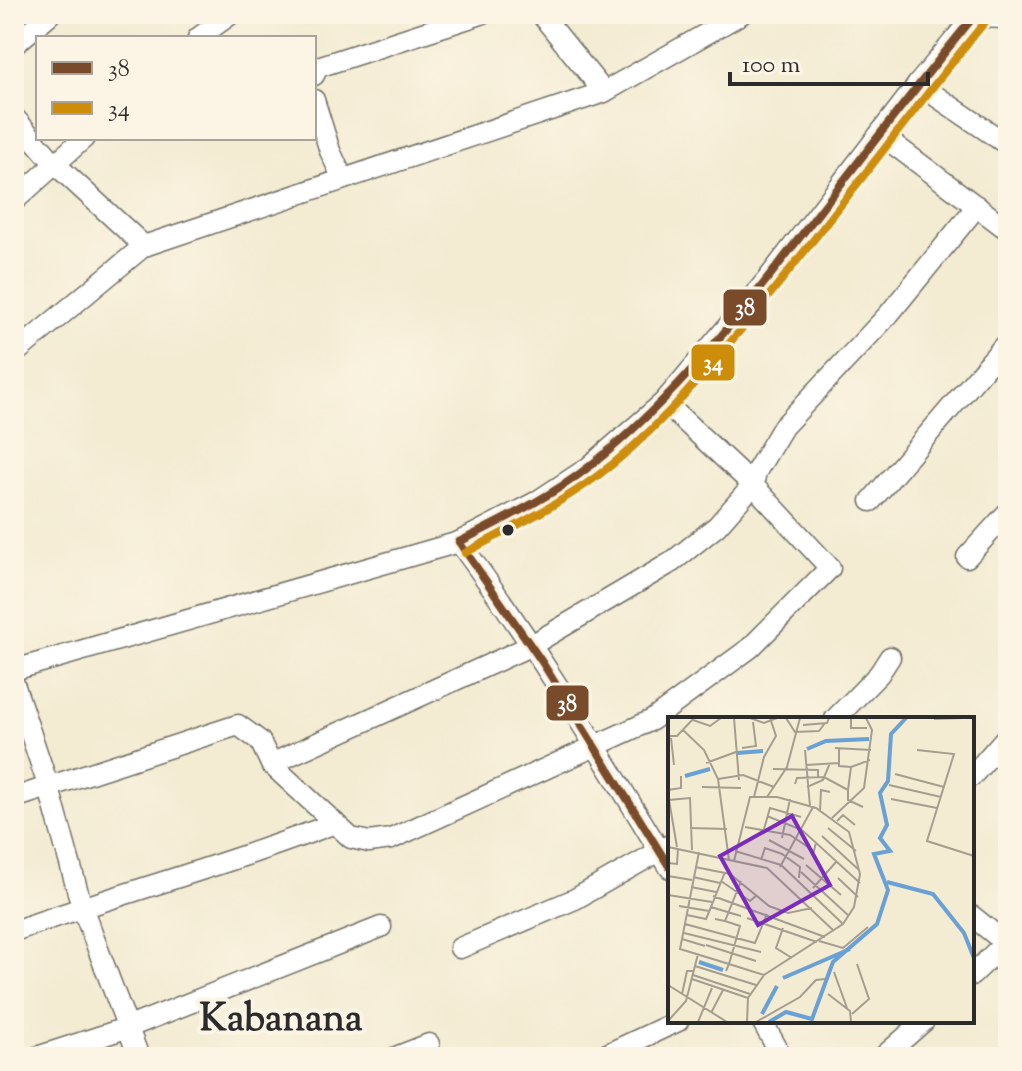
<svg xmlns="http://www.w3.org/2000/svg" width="1022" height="1071" font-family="'Sorts Mill Goudy',serif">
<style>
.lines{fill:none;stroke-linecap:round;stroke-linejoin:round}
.minor-casing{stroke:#716e65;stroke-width:23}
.minor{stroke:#fff;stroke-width:20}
.bus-1-casing{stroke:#fcf5e5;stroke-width:14}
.bus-2-casing{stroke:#fcf5e5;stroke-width:14}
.bus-1{stroke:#7a4b2a;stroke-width:8}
.bus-2{stroke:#ce8d09;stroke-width:8}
.bus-dot{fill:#2b2b2b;stroke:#fcf5e5;stroke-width:3}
.labels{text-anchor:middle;stroke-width:8;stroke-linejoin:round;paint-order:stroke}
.district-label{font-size:38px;font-weight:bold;fill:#2b2b2b;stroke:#fcf5e5}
.inset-river{fill:none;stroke:#69a0d6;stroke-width:4}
.inset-road{fill:none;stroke:#a39e8f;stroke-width:2}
.view{fill:#7b2cbf;fill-opacity:0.15;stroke:#7b2cbf;stroke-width:4}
.inset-edge{fill:none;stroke:#2b2b2b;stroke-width:4}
.line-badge{stroke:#fcf5e5;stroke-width:3}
.badge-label{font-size:22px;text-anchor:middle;font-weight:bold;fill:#fff}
</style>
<rect width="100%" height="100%" fill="#fcf5e5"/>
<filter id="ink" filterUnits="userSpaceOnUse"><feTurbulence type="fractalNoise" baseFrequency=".0125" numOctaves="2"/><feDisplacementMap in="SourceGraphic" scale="16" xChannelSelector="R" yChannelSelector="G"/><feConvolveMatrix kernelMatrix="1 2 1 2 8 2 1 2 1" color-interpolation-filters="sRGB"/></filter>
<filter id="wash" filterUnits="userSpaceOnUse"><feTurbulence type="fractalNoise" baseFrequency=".006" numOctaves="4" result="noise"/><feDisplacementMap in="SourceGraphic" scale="32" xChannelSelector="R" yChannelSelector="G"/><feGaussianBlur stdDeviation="1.8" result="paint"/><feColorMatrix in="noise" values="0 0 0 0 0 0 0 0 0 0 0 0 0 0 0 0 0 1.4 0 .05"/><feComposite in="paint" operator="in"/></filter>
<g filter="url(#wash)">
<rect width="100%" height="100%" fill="#f3ebd2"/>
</g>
<g filter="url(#ink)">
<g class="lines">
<g class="minor-casing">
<g id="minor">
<polyline points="541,14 604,92"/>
<polyline points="974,17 1008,18"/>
<polyline points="198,38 231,14"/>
<polyline points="14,45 50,14"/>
<polyline points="314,75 318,67 481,14"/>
<polyline points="918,84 1008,145"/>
<polyline points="314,100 330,151 343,179"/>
<polyline points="14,117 55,164 144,246"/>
<polyline points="880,134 1008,230"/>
<polyline points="14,201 84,138"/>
<polyline points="14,354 144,246 604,92 741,14"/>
<polyline points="871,501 1008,341"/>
<path d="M459,542C536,646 603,758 670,868"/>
<polyline points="967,557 1008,512"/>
<polyline points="14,670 459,542 536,502 589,467 664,402 767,280 918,84 976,14"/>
<polyline points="14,684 49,788 82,907 139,1057"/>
<polyline points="835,719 879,674 890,657"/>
<polyline points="271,764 530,646 672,562 717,526 753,485 756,472 783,427 889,314 977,206"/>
<polyline points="972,776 1008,735"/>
<polyline points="14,798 238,725 260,741 271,764 351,838 369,842 391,839 652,720 750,648 830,568 753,485 664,402"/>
<polyline points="972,916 1008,945"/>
<path d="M14,931C121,893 230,864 335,823"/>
<polyline points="460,948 575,899 670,845"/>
<polyline points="972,975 1008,940"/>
<polyline points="762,1021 782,1057"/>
<polyline points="37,1057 129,1027 381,927"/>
<polyline points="396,1057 429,1044"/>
<polyline points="601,1057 678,1021"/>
<polyline points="883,1057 924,1021"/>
</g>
</g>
<use href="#minor" class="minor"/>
<g class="bus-1-casing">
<g id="bus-1">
<path d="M459,542C504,519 551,497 590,466C676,398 744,310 810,224C865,153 919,83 976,14"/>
<polyline points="459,542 542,662 670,868"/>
</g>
</g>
<g class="bus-2-casing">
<path id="bus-2" d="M465,553C509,529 555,507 596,477C654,434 698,380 744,326C827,227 903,121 985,22"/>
</g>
<use href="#bus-1" class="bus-1"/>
<use href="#bus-2" class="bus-2"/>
</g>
</g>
<circle class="bus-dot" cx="508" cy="530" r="7"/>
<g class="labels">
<g class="district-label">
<text x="281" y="1030">Kabanana</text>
</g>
</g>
<g transform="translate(668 717)">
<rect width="306" height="306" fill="#f3ebd2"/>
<path class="inset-river" d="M139,32L158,24L201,22M69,36L95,34M17,59L42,52M219,165L265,177L296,216L306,241M31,245L55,253M115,261L182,232M94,297L109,269M101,305L118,295L144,302L165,245L209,207L220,173L206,137L222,134L212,121L219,108L212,76L220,64L223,17L238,1"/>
<path class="inset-road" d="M66,1L71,63M82,1L96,6L109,1M118,1L127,15L151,14L157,6M183,1V11H199M266,2L295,1M25,3L42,9L53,1M135,8L159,6L161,1M15,13L36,33L50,62L61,143M0,19H9L26,1M3,21L6,48M74,31L88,29L85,5M167,31L203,33M171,32V49L183,50M137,33L142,89M249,33L286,37L259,124L306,139M38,46L68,35M138,48L171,46M105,52L150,53V60M227,57L276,70M50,62L75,58L106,70M127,67L129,61L156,60L180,73M221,68L273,80M34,70L73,71M139,70L155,63L162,46M0,73L13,71V59M86,80L96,40L108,19L102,1M99,80L119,50L132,1M223,82L269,91M195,90L180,83V73L183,50L202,43M152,94L153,73L162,75M99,99L134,113L192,166M164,101L196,71L204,13L198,1M169,104L175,98L187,108M77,110L122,118L146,134L148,125M22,111L59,112M160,111L188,134M96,112L102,91L133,100M154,119L191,153M114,121L122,82M101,123L136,142M0,130L99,151L166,214M9,130L1,83L22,81L24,133M67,134L113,148L175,207M31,135L12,232L61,247L58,254M93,143L97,131L114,137L132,150L131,161M66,144L82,80H109L148,91L181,115L192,157L186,190L175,207L96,258L80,281L79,305M0,146L9,147L10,131M138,148L173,178M27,150L62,157L101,189L120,196L144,191M112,150L145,90M57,155L43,190L73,199M133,155L181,199M0,159L24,163M25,160L52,166M170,161L190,180M53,164L82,184L89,178M23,170L48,175M145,171L168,145M0,178L44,185M45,179L157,220M11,189L41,194M19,198L38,202L43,190M79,201L149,225M47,202L57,204L73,164M57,204L72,209L61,247L96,258M17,207L87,226L99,197M115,211L108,231L124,241M16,216L93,235M14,222L37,229M151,224L175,231L200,210M38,228L88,244M27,249L88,268M166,255L179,291M25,258L82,277M24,262L80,281M0,268L59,305M14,277L19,254H26M160,277L182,294L183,305M43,296L55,273M184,297L201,282L189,247M0,304L18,284L30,237M30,305L44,271M88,305L132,280L148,263L157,262"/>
<path class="view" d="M124,99L162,168L90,208L52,139Z"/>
<rect width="306" height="306" class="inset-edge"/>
</g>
<g class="line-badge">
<rect x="722" y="288" width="46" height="39" rx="8" fill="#7a4b2a"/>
<rect x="690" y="343" width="46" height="39" rx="8" fill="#ce8d09"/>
<rect x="545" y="684" width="45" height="38" rx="8" fill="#7a4b2a"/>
</g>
<g class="badge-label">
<text x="745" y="315">38</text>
<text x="713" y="370">34</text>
<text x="567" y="711">38</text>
</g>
<rect width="1022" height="1071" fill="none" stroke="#fcf5e5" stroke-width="48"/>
<rect x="36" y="36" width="280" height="104" fill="#fcf5e5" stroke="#a8a49b" stroke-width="2"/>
<rect x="52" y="62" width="40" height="12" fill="#7a4b2a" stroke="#a8a49b" stroke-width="2"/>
<text x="108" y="76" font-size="24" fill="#2b2b2b">38</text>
<rect x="52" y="102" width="40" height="12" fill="#ce8d09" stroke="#a8a49b" stroke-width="2"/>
<text x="108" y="116" font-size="24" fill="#2b2b2b">34</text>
<path d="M730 72v12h198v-12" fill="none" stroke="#2b2b2b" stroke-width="4"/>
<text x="742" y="72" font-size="24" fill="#2b2b2b" stroke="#fcf5e5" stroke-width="6" paint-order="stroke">100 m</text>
</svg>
